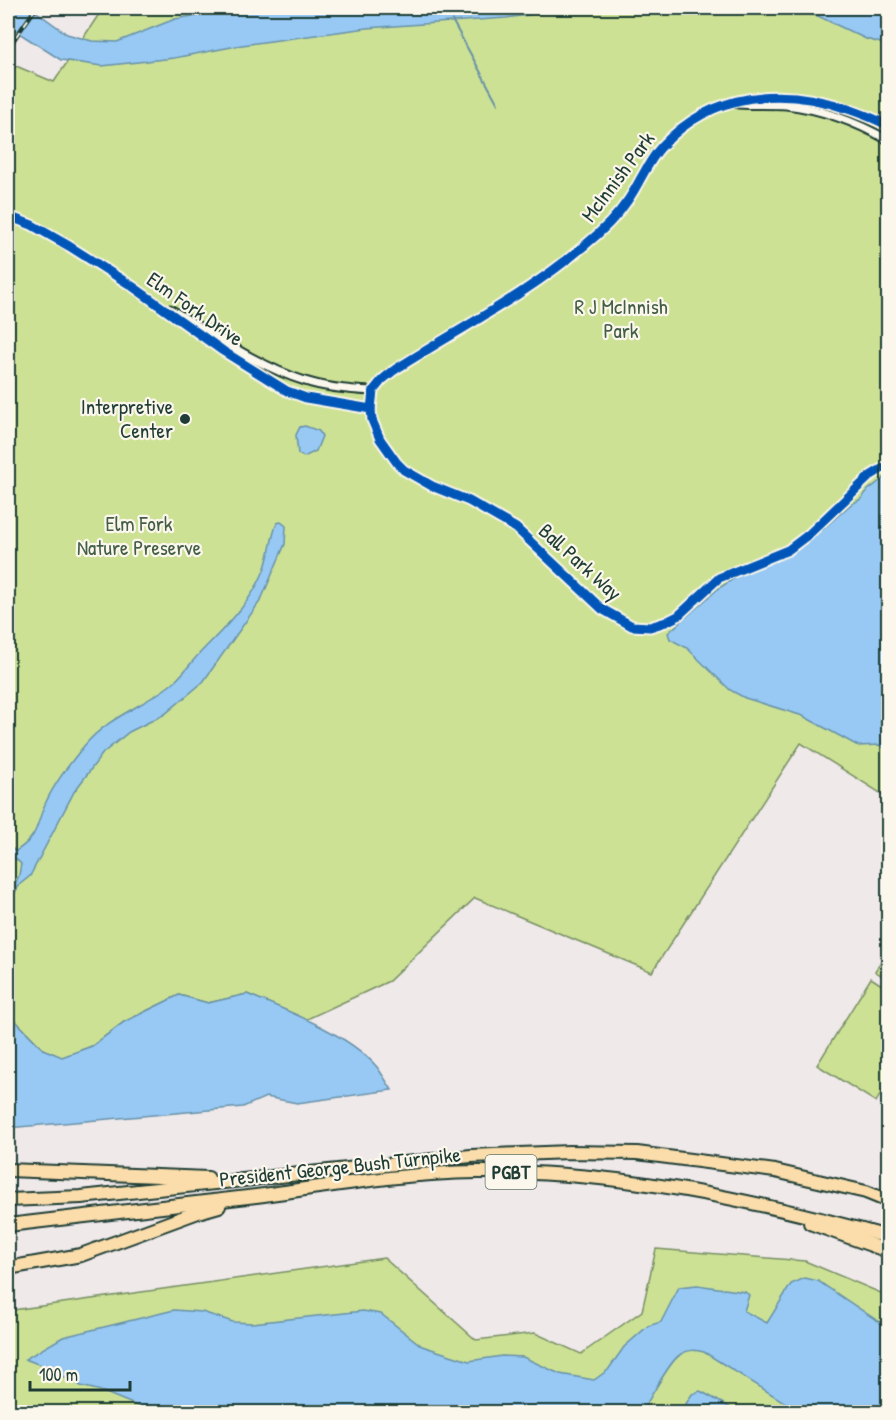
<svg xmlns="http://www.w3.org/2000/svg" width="896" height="1420" font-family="'Patrick Hand',sans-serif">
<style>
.green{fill:#cde195;stroke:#768f64;stroke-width:1.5}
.water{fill:#97c9f4;stroke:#6791a7;stroke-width:1.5}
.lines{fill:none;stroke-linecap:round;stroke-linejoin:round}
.stream{stroke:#6791a7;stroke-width:2}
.street-casing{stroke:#1f3d34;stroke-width:11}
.highway-casing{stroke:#1f3d34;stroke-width:16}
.street{stroke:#fbf7ec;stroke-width:7}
.highway{stroke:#fbddab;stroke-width:12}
.rail-casing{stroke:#1f3d34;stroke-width:4.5}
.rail{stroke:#fbf7ec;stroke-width:2;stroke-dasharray:7;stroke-linecap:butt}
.cycleway-casing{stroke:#fbf7ec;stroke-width:13}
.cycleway{stroke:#0057b8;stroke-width:9}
.poi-dot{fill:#1f3d34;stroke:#fbf7ec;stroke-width:2}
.labels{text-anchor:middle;stroke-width:4.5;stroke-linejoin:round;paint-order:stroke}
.shield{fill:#fbf7ec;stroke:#61756b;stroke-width:1.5}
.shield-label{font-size:20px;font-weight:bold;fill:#1f3d34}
.street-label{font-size:21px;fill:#1f3d34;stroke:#fbf7ec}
.park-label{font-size:21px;fill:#425e47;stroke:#fbf7ec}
.poi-label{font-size:21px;fill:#1f3d34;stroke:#fbf7ec;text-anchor:end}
</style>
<rect width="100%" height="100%" fill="#f0e9ea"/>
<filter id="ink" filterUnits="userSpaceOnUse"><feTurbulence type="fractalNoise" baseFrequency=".0167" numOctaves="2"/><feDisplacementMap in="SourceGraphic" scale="12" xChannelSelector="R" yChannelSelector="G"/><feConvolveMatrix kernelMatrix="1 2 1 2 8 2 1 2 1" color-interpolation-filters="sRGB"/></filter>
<g filter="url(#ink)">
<g class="green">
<polygon points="205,8 888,8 888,798 801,743 652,972 475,898 389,981 305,1020 247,994 208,1003 179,995 124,1022 92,1046 61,1058 43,1049 8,1013 8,78 16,66 54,82 101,11 181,11"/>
<polygon points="888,950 888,980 875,971"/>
<polygon points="871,978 888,989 888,1081 876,1102 817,1065"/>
<polygon points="656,1249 805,1261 888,1296 888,1412 8,1412 8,1321 13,1310 384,1258 476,1340 535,1333 581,1354 642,1311"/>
</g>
<g class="water">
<polygon points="8,8 31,8 67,34 92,41 117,42 175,19 204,14 273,8 577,8 506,18 367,28 242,45 174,58 102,66 61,60 8,26"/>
<polygon points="777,8 888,8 888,45 866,39 818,16"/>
<polygon points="305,426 319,431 322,436 316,451 304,457 298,454 296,435 300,427"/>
<polygon points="888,475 888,751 880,745 858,746 803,716 745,698 730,690 687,648 670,639 668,633 719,588 749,569 792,553 811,540 850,505 861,499 868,490"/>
<path d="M281,522L286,526L285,544L261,600L203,682L165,714L129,732L103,753L74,792L30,876L13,890L19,875L21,864L15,858L8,859V837L11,842V848L16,851C40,835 35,826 46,802C55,782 70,763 84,746C108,717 140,708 169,686C181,678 190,663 200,653C222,630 249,605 262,575C270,559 270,540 277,523Z"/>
<path d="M247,994C286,1010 349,1034 377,1067C382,1074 387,1082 392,1090L297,1103L266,1097L243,1107L8,1128V1013L43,1049L62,1057L92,1046L124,1022L179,995L208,1003Z"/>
<path d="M805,1278L818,1281L888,1328L887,1412H800L704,1352C696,1350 689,1349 681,1354C669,1361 650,1399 642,1412H152L101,1391L81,1386L46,1367L25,1359L63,1337L174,1310L202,1312L233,1322L252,1323L363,1311L381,1314L422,1346L447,1354L469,1361L502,1356L523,1357L560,1374L594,1380L608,1370L624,1347L648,1326L661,1322L679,1287L697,1285L745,1292L749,1295L744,1311L767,1323L791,1284Z"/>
<polygon points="700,1391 704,1393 738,1412 681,1412 692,1394"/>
</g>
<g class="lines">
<g class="stream">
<polyline points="452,20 498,104"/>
<polyline points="8,904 18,887"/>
</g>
<g class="street-casing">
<g id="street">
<path d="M738,104C754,105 770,104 786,105C822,109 856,122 888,140"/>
<path d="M888,126C877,119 864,115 851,110C784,86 713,91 662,146C647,162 640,183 628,200C616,218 600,233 584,246C526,295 457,330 393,371L382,380L373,391L371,409L372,420L380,439L397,463L404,470L432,486L469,501L516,528L602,609L632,626L650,627L666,622L678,616L719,578L788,550L809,534L870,476L888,465"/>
<polyline points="8,216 32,225 69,246 132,286 223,351 287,391 306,398 371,409"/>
<path d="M170,309C213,334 257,366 305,381C326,388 351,390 373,391"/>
</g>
</g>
<g class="highway-casing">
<g id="highway">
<polyline points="8,1170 208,1178"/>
<polyline points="8,1200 81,1197 471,1156 569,1152 637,1153 775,1171 866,1192 888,1201"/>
<polyline points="810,1223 888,1251"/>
<path d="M8,1225C90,1216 173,1206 256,1196C329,1186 403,1173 477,1172C616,1170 755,1200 888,1237"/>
<polyline points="8,1268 81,1255 198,1212 219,1206"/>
</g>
</g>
<use href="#street" class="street"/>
<use href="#highway" class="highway"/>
<g class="rail-casing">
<polyline id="rail" points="8,48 36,8"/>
</g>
<use href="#rail" class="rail"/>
<g class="cycleway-casing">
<g id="cycleway">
<path d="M888,126C877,119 864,115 851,110C784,86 713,91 662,146C647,162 640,183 628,200C616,218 600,233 584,246C526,295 457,330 393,371L382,380L373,391L371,409L372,420L380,439L397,463L404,470L432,486L469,501L516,528L602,609L632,626L650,627L666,622L678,616L719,578L788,550L809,534L870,476L888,465"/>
<polyline points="8,216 32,225 69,246 132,286 223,351 287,391 306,398 371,409"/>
</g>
</g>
<use href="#cycleway" class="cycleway"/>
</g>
</g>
<circle class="poi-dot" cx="185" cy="419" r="6"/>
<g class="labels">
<rect class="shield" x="485.5" y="1155" width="51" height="34" rx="4.5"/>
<g class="shield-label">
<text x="511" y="1179">PGBT</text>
</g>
<g class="street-label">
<text transform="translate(618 177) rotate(-53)" y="7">McInnish Park</text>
<text transform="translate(195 309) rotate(35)" y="7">Elm Fork Drive</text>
<text transform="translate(580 562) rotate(42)" y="7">Ball Park Way</text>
<text transform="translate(340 1167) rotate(-6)" y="7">President George Bush Turnpike</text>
</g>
<g class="park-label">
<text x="621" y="314">R J McInnish<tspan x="621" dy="24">Park</tspan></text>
<text x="139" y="531">Elm Fork<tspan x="139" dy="24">Nature Preserve</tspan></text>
</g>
<g class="poi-label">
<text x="173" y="414">Interpretive<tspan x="173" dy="24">Center</tspan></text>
</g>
</g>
<rect width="896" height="1420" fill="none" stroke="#fbf7ec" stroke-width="30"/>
<rect x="15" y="15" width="866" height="1390" fill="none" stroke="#1f3d34" stroke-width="2" filter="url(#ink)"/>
<path d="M30 1381v9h100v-9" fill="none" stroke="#1f3d34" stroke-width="3"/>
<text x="39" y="1381" font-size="18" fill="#1f3d34" stroke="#fbf7ec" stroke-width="4.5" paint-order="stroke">100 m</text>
</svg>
